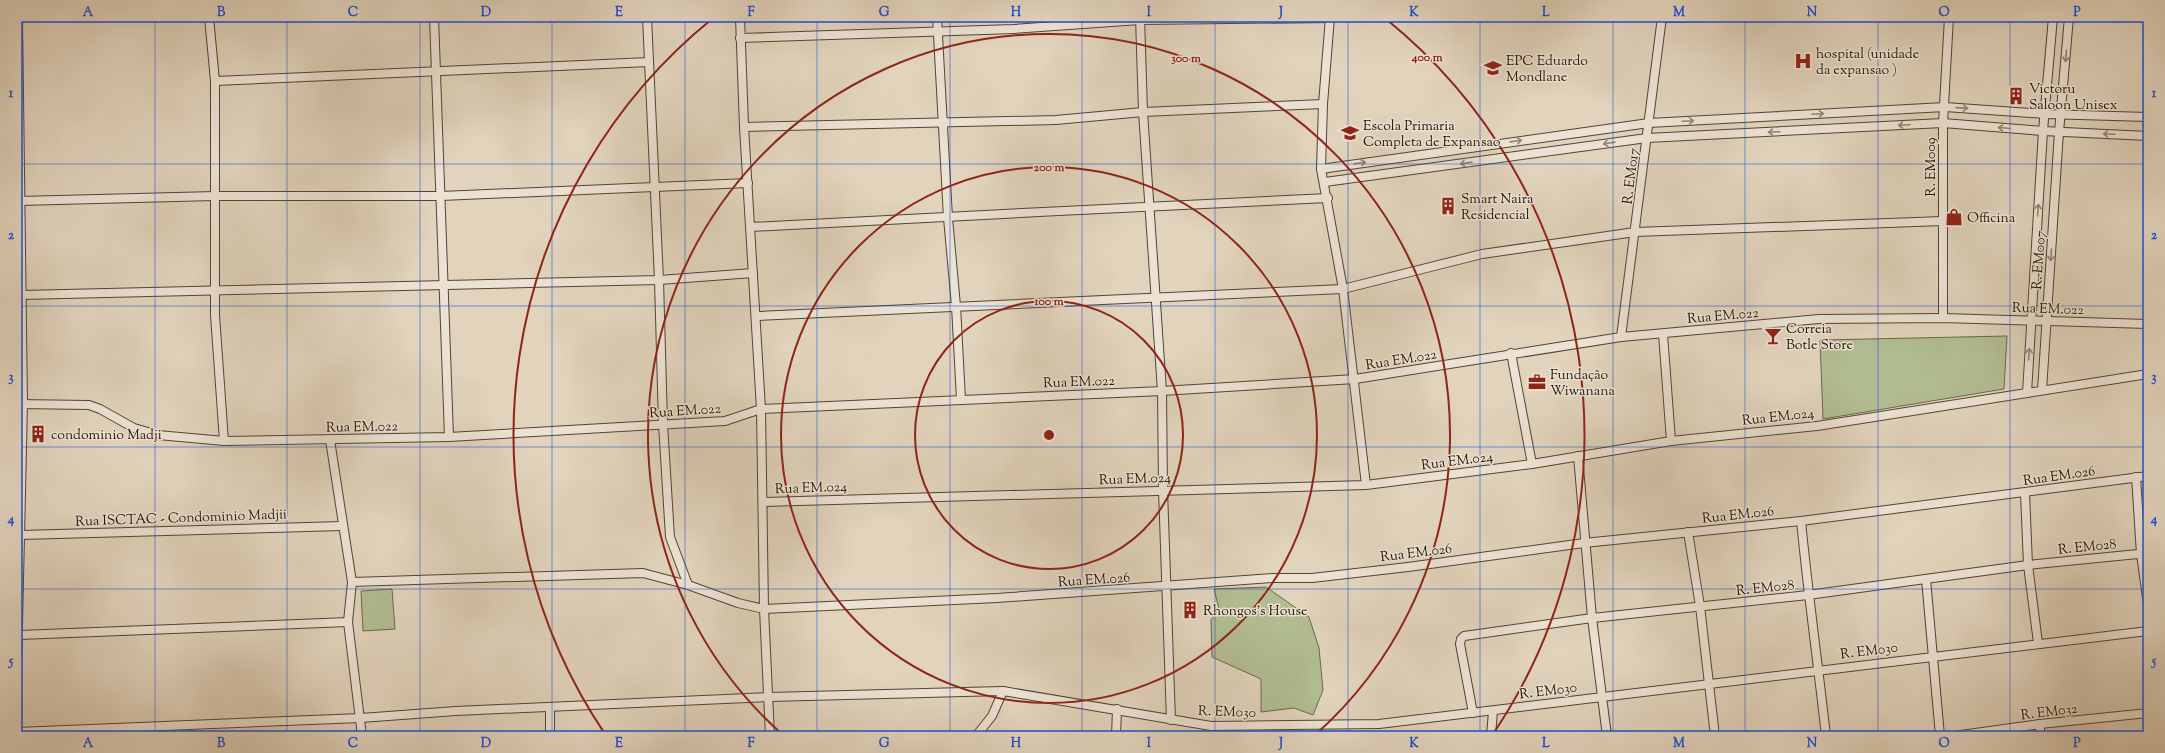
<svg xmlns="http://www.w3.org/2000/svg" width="2165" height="753" font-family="'Sorts Mill Goudy',serif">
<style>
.green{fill:#b2bc92;stroke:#6a684c}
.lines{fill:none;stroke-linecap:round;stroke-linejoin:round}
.street-casing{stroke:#524433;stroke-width:10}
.street{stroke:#ece2d3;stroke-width:8}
.oneway{stroke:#918576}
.grid{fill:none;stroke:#1d4ed8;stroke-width:1;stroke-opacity:0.55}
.ring{fill:none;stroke:#8f2418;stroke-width:2}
.labels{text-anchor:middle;stroke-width:3;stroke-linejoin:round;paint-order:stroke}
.poi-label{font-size:14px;fill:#221405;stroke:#ece2d3;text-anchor:start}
.street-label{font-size:14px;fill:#221405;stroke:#ece2d3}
.centre{fill:#8f2418;stroke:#ece2d3;stroke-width:2}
.ring-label{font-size:12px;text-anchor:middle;font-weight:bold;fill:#8f2418;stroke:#ece2d3;stroke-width:3;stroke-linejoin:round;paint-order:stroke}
.neatline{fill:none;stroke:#1d4ed8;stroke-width:1.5}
.grid-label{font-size:13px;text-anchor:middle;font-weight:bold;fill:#1d4ed8}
</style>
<rect width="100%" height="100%" fill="#e1d3bc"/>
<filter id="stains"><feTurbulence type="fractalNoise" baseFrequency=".005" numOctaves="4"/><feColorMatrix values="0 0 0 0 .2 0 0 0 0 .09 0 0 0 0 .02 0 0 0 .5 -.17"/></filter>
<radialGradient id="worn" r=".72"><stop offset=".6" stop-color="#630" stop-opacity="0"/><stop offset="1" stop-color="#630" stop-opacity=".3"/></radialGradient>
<g class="green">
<polygon points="2007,336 2004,389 1823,419 1820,340"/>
<polygon points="1266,587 1309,617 1319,648 1323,690 1313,715 1294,708 1261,712 1261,679 1212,657 1211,620 1219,609 1214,589"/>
<polygon points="392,589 395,629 363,631 361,591"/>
</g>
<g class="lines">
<g class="street-casing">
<g id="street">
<polyline points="209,17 215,81 215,315 224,441"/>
<polyline points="434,17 449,437"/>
<polyline points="647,17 659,280 663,424 670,537 688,585"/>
<polyline points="740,17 744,127 761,409 764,609 770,736"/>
<polyline points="937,17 948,218 956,306 961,399"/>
<polyline points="1140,17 1143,112 1162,391 1163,490 1171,720"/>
<polyline points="1330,17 1323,104 1321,169 1343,289 1366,485"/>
<polyline points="1662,18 1711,17"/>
<polyline points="740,38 1014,29 1140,20 1330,18"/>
<polyline points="215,81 649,62"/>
<polyline points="744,127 1056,120 1143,112 1323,104"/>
<polyline points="1321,169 1649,123 1945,107 2045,114 2148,117"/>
<polyline points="1325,182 1647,138 1943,123 2043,131 2148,136"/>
<polyline points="19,201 215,196 441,196 748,183"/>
<path d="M750,227C943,218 1135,206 1328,198"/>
<polyline points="21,295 659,280 753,273"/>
<polyline points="756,316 1343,289 1482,254 1635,232 1943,221"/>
<polyline points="1943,318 1943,123 1949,17"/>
<polyline points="1663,334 1671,441"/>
<polyline points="1621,337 1662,17"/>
<polyline points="1511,353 1532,464"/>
<polyline points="2042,390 2059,132 2069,17"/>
<polyline points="2027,393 2043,131 2053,17"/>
<polyline points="17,404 89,405 100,409 134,428 158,435 224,441 449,437 725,421 761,409 1162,391 1355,379 1621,337 1819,319 1943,318 2148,324"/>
<polyline points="330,440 352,582 348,622 362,736"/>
<polyline points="1578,456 1592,618 1607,736"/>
<polyline points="2136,477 2141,554 2148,605"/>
<polyline points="2025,493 2028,565 2038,643"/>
<polyline points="764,502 1366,485 1532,464 1671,441 1817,426 2148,374"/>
<path d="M1801,521C1808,593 1818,664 1826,736"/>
<polyline points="1688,532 1700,606 1715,736"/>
<polyline points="21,535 342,526"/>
<polyline points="1926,579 1940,736"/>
<polyline points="352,582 643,573 688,585 738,603 764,609 997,598 1273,578 1312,578 1408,567 1584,543 1801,521 2148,476"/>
<polyline points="19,635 348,622"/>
<polyline points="17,668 23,404 18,17"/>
<polyline points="1473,713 1460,644 1461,639 1464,636 1592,618 1808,595 2028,565 2148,553"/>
<polyline points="2040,724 2040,736"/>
<polyline points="17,732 361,718 456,711 769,697 1003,691"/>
<polyline points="550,736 550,708"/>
<polyline points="976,736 992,716 1003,691 1211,726 1379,724 2148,631"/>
<polyline points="1116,736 1117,709"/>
<polyline points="1491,736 1493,711"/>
<polyline points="1954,736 2040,724 2148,713"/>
</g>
</g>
<use href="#street" class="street"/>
</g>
<defs><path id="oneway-shaft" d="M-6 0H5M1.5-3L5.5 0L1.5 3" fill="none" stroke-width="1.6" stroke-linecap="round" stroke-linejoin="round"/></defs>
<g class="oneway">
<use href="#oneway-shaft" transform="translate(2066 56) rotate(95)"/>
<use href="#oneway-shaft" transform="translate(1962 108) rotate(4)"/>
<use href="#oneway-shaft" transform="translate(1818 114) rotate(-3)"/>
<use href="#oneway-shaft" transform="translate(1688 121) rotate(-3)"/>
<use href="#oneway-shaft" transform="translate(1904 125) rotate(177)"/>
<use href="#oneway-shaft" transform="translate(2004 128) rotate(-175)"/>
<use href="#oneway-shaft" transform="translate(1774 132) rotate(177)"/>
<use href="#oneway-shaft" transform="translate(2109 134) rotate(-177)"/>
<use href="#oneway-shaft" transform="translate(1516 141) rotate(-8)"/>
<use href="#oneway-shaft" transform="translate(1609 143) rotate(172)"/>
<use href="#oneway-shaft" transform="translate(1360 163) rotate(-8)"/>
<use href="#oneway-shaft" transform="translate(1466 163) rotate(172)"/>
<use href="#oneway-shaft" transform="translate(2038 210) rotate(-86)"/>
<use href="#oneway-shaft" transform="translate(2051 255) rotate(94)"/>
<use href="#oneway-shaft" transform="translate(2029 354) rotate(-86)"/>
</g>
<path class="grid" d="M155,17V736M287,17V736M420,17V736M552,17V736M685,17V736M817,17V736M950,17V736M1082,17V736M1215,17V736M1348,17V736M1480,17V736M1613,17V736M1745,17V736M1878,17V736M2010,17V736M17,164H2148M17,306H2148M17,447H2148M17,589H2148"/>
<g class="ring">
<circle cx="1049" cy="435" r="134"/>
<circle cx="1049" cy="435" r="268"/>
<path d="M783 735A401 401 0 1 1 1315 735"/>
<path d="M605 734A535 535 0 0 1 712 19M1386 19A535 535 0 0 1 1493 734"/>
</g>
<defs>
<g id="hospital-bare" transform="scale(1.38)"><path d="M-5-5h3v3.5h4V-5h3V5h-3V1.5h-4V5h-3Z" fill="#8f2418" stroke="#ece2d3" stroke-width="2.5" paint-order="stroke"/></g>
<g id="school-bare" transform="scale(1.38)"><path d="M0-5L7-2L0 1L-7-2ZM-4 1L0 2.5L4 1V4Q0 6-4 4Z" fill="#8f2418" stroke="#ece2d3" stroke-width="2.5" paint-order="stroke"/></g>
<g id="building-bare" transform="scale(1.38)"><path d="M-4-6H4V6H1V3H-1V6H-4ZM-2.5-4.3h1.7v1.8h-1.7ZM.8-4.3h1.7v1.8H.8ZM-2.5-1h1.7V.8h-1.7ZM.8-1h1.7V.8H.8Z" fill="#8f2418" stroke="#ece2d3" stroke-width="2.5" paint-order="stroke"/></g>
<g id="shop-bare" transform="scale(1.38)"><path d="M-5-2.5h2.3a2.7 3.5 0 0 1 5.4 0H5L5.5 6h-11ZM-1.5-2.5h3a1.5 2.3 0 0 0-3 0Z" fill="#8f2418" stroke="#ece2d3" stroke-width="2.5" paint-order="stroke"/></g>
<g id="bar-bare" transform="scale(1.38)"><path d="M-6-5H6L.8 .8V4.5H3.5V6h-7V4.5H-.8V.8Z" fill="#8f2418" stroke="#ece2d3" stroke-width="2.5" paint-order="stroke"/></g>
<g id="office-bare" transform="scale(1.38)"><path d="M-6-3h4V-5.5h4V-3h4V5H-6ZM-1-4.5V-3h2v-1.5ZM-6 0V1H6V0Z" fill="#8f2418" stroke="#ece2d3" stroke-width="2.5" paint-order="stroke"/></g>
</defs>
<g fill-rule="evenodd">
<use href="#hospital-bare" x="1803" y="61"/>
<use href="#school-bare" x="1493" y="68"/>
<use href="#building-bare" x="2016" y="96"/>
<use href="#school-bare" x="1350" y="133"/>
<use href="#building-bare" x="1448" y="206"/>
<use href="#shop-bare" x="1954" y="217"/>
<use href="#bar-bare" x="1773" y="336"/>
<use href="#office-bare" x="1537" y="382"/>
<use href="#building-bare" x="38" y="434"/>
<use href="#building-bare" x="1190" y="610"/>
</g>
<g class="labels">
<g class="poi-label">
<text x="1816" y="58">hospital (unidade<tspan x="1816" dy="16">da expansao )</tspan></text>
<text x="1506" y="65">EPC Eduardo<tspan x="1506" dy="16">Mondlane</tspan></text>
<text x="2029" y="93">Victoru<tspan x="2029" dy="16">Saloon Unisex</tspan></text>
<text x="1363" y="130">Escola Primaria<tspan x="1363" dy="16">Completa de Expansao</tspan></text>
<text x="1461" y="203">Smart Naira<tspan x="1461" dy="16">Residencial</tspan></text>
<text x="1967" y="222">Officina</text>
<text x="1786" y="333">Correia<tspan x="1786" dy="16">Botle Store</tspan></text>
<text x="1550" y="379">Fundação<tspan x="1550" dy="16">Wiwanana</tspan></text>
<text x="51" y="439">condominio Madji</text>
<text x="1203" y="615">Rhongos's House</text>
</g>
<g class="street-label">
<text transform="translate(1930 167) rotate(-90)" y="5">R. EM009</text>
<text transform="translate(1630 176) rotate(-83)" y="5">R. EM017</text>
<text transform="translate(2038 260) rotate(-86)" y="5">R. EM007</text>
<text transform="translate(2048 308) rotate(2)" y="5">Rua EM.022</text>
<text transform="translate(1723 315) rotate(-5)" y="5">Rua EM.022</text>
<text transform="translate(1401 359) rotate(-9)" y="5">Rua EM.022</text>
<text transform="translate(1079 381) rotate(-2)" y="5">Rua EM.022</text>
<text transform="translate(685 410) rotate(-4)" y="5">Rua EM.022</text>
<text transform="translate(1778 416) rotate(-6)" y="5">Rua EM.024</text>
<text transform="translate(362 426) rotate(-1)" y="5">Rua EM.022</text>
<text transform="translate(1457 460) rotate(-7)" y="5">Rua EM.024</text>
<text transform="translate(2059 475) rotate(-8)" y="5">Rua EM.026</text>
<text transform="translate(1135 478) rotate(-2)" y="5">Rua EM.024</text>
<text transform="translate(811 487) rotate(-2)" y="5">Rua EM.024</text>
<text transform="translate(1738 514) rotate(-6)" y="5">Rua EM.026</text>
<text transform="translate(181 517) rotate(-2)" y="5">Rua ISCTAC - Condominio Madjii</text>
<text transform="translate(2087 546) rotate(-6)" y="5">R. EM028</text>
<text transform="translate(1416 552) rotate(-7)" y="5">Rua EM.026</text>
<text transform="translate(1094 579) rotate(-4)" y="5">Rua EM.026</text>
<text transform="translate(1765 587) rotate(-6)" y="5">R. EM028</text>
<text transform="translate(1869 650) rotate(-7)" y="5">R. EM030</text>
<text transform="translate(1548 690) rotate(-7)" y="5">R. EM030</text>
<text transform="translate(1227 711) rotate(2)" y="5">R. EM030</text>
<text transform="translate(2049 711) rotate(-7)" y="5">R. EM032</text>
</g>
</g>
<circle cx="1049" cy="435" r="6" class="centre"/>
<g class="ring-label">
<text x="1427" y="61">400 m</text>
<text x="1186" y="62">300 m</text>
<text x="1049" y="171">200 m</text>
<text x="1049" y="305">100 m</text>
</g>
<rect width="2165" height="753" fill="none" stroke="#e1d3bc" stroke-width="44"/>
<rect x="22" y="22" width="2121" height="709" class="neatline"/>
<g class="grid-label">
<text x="88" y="16">A</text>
<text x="221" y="16">B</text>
<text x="353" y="16">C</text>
<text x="486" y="16">D</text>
<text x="619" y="16">E</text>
<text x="751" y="16">F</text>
<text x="884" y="16">G</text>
<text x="1016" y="16">H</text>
<text x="1149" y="16">I</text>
<text x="1281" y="16">J</text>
<text x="1414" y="16">K</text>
<text x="1546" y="16">L</text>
<text x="1679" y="16">M</text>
<text x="1812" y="16">N</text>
<text x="1944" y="16">O</text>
<text x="2077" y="16">P</text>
<text x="11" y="97">1</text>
<text x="2154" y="97">1</text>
<text x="11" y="239">2</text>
<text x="2154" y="239">2</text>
<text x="11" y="381">3</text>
<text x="2154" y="381">3</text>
<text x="11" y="523">4</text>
<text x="2154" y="523">4</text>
<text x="11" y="665">5</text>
<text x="2154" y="665">5</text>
<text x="88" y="747">A</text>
<text x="221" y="747">B</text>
<text x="353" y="747">C</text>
<text x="486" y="747">D</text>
<text x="619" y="747">E</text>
<text x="751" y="747">F</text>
<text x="884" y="747">G</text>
<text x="1016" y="747">H</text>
<text x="1149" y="747">I</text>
<text x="1281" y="747">J</text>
<text x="1414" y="747">K</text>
<text x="1546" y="747">L</text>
<text x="1679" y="747">M</text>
<text x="1812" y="747">N</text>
<text x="1944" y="747">O</text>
<text x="2077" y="747">P</text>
</g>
<rect width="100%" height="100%" filter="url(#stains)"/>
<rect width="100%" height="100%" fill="url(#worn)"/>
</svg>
